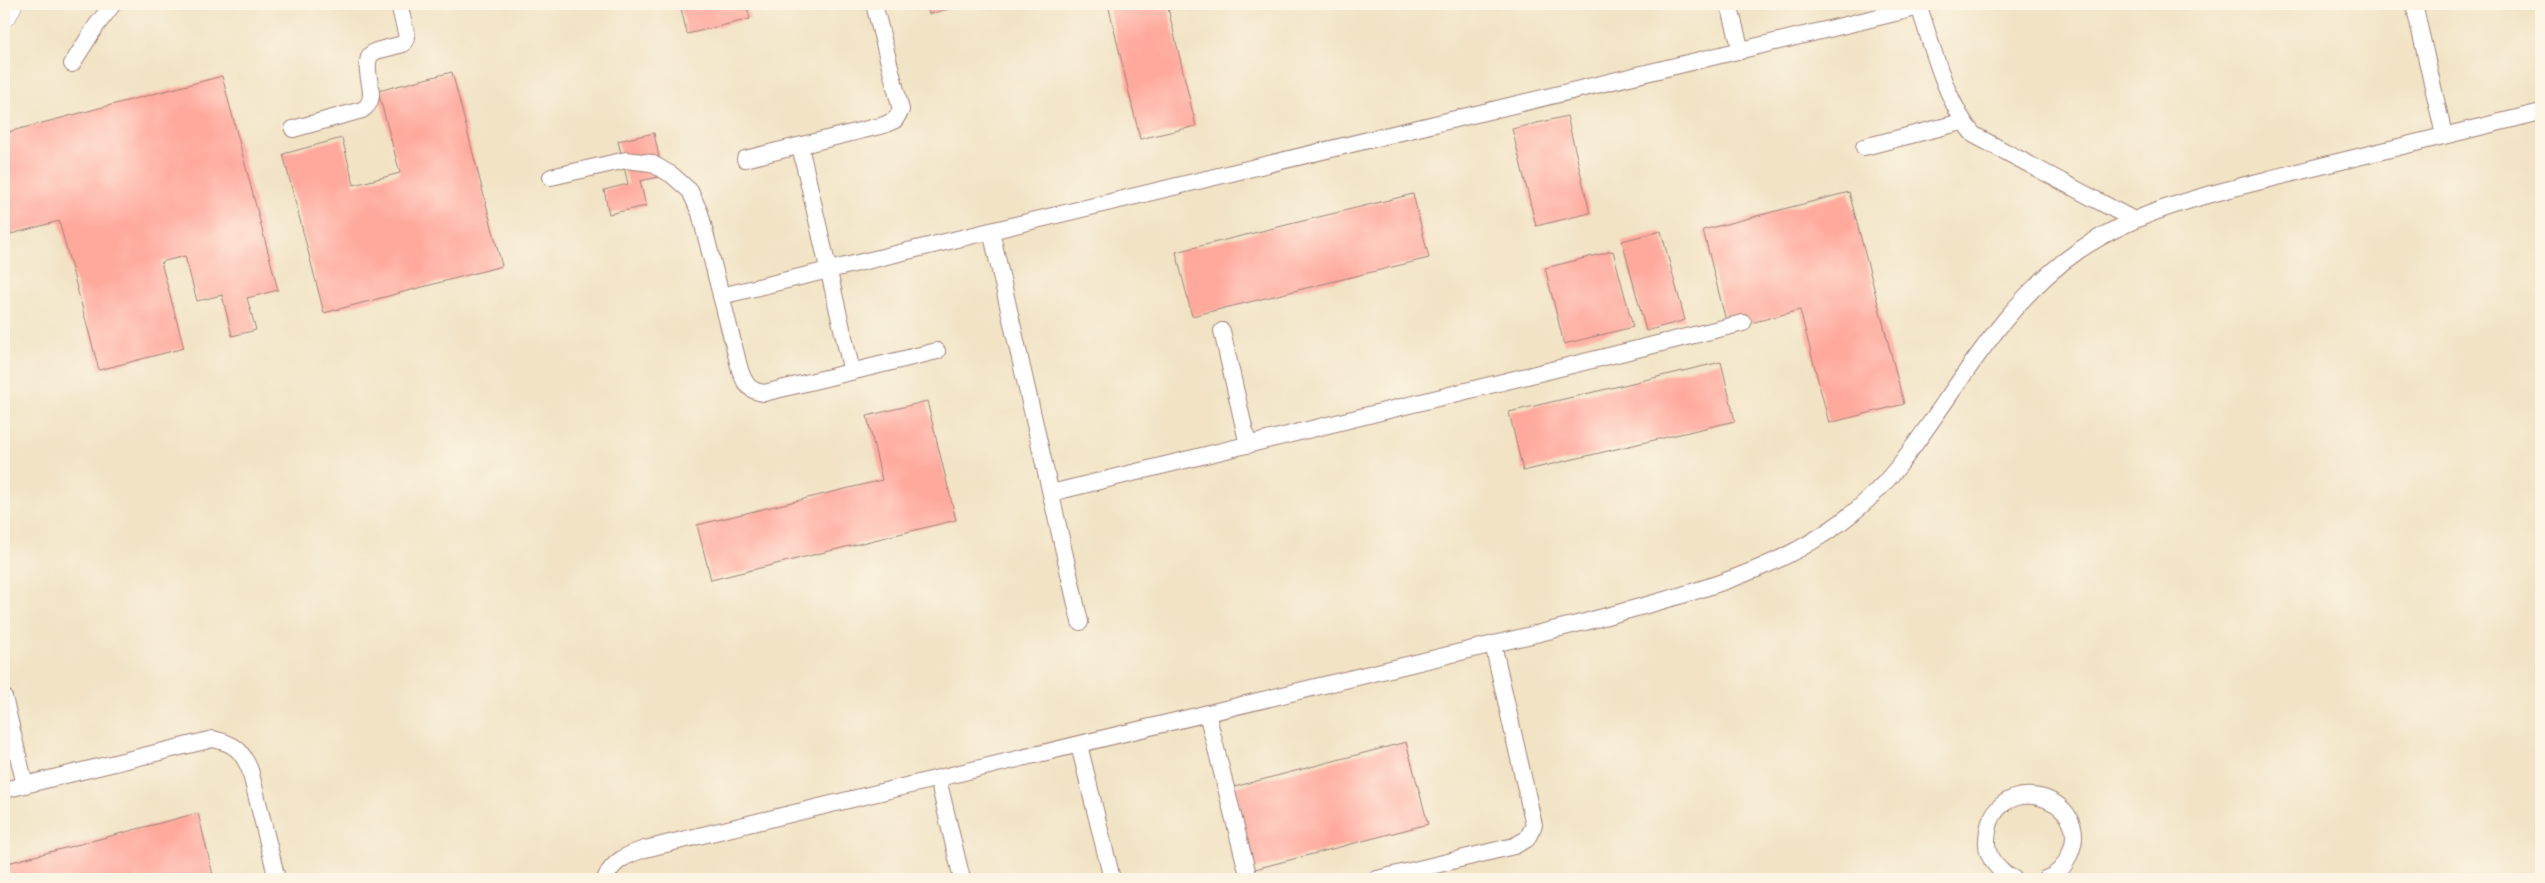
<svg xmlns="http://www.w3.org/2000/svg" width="2545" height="883" font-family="'EB Garamond',serif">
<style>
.building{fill:#ffa99d}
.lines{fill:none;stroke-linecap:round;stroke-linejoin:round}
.service-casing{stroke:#9e8178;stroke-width:18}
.tertiary-casing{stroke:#9e8178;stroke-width:29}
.service{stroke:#fff;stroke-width:16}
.tertiary{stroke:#fff;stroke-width:28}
</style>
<rect width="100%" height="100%" fill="#fcf5e5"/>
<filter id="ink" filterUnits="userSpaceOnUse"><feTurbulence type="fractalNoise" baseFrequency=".02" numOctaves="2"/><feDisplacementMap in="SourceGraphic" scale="10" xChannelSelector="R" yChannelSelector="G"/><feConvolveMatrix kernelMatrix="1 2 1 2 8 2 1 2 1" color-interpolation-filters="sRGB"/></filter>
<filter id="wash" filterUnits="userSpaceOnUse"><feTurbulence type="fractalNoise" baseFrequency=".0096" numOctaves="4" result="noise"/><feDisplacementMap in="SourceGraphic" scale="20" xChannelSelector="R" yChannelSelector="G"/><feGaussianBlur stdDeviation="1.12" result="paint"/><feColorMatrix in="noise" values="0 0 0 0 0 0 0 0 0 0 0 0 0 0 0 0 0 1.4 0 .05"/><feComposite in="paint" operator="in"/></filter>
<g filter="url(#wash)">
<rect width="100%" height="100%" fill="#f1e3c4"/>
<g id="blocks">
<g class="building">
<polygon points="680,4 746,4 750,19 687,34"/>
<polygon points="926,4 967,4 929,14"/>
<polygon points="1108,4 1167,4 1196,126 1140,139"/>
<polygon points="452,72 502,266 324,313 283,154 342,138 354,185 400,173 378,91"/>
<polygon points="222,76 278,290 247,298 256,330 232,336 222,295 197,301 185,256 161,262 184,348 99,370 59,221 4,236 4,133"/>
<polygon points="1567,116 1590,213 1536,226 1512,129"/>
<polygon points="654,133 663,176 640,181 646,206 609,214 604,190 628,184 618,141"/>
<polygon points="1849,192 1904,404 1829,423 1800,310 1728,329 1703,230"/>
<polygon points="1413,194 1429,258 1192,316 1176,252"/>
<polygon points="1661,231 1685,320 1646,331 1622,241"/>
<polygon points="1613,251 1633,327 1564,344 1545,268"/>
<polygon points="1721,362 1735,421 1523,471 1509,412"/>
<polygon points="927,401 956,520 711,580 697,525 882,480 867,416"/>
<polygon points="1406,742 1428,824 1255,869 1234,787"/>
<polygon points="198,813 214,879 4,879 4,864"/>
</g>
</g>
</g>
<g filter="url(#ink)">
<use href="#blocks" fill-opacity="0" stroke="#9e8178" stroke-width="1"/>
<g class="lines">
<g class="service-casing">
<g id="service">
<polyline points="1729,4 1741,51"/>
<path d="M1918,4C1932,44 1946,104 1974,135L2134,220"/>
<polyline points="2414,4 2444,135"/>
<polyline points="72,64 96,26 113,4"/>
<path d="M293,129L362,110C382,98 361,74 370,55L376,51L403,44L407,37L399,4"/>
<polyline points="800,146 852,372"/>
<polyline points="1864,147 1962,122"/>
<polyline points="745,159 884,125 895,120 901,110 874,4"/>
<path d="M551,177L626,160L651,163L672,175L690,191L700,213L740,370C745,384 749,391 764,393L937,351"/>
<polyline points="991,231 1080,622"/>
<polyline points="721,296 1920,7"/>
<polyline points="1222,331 1248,445"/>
<polyline points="1051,493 1743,323"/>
<polyline points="4,697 25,785"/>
<polyline points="1207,713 1249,879"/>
<polyline points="1079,745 1112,879"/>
<polyline points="938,779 962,879"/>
<path d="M4,790L213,739C235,744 241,749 250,770L277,879"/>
<path d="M605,879C613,861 626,855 645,849L1585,622C1700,590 1820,566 1898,467C1955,394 2000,305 2078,251C2145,205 2228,190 2305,170C2384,150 2463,131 2541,112"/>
<polyline points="1377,879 1514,846 1527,839 1534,825 1493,644"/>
<path d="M2014,879C2000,872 1986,859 1987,841C1989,765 2098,795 2069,856C2064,867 2057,876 2045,879"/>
</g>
</g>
<g class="tertiary-casing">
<polyline id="tertiary" points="4,12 8,4"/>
</g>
<use href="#service" class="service"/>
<use href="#tertiary" class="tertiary"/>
</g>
</g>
<rect width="2545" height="883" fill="none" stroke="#fcf5e5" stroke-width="20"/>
</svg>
